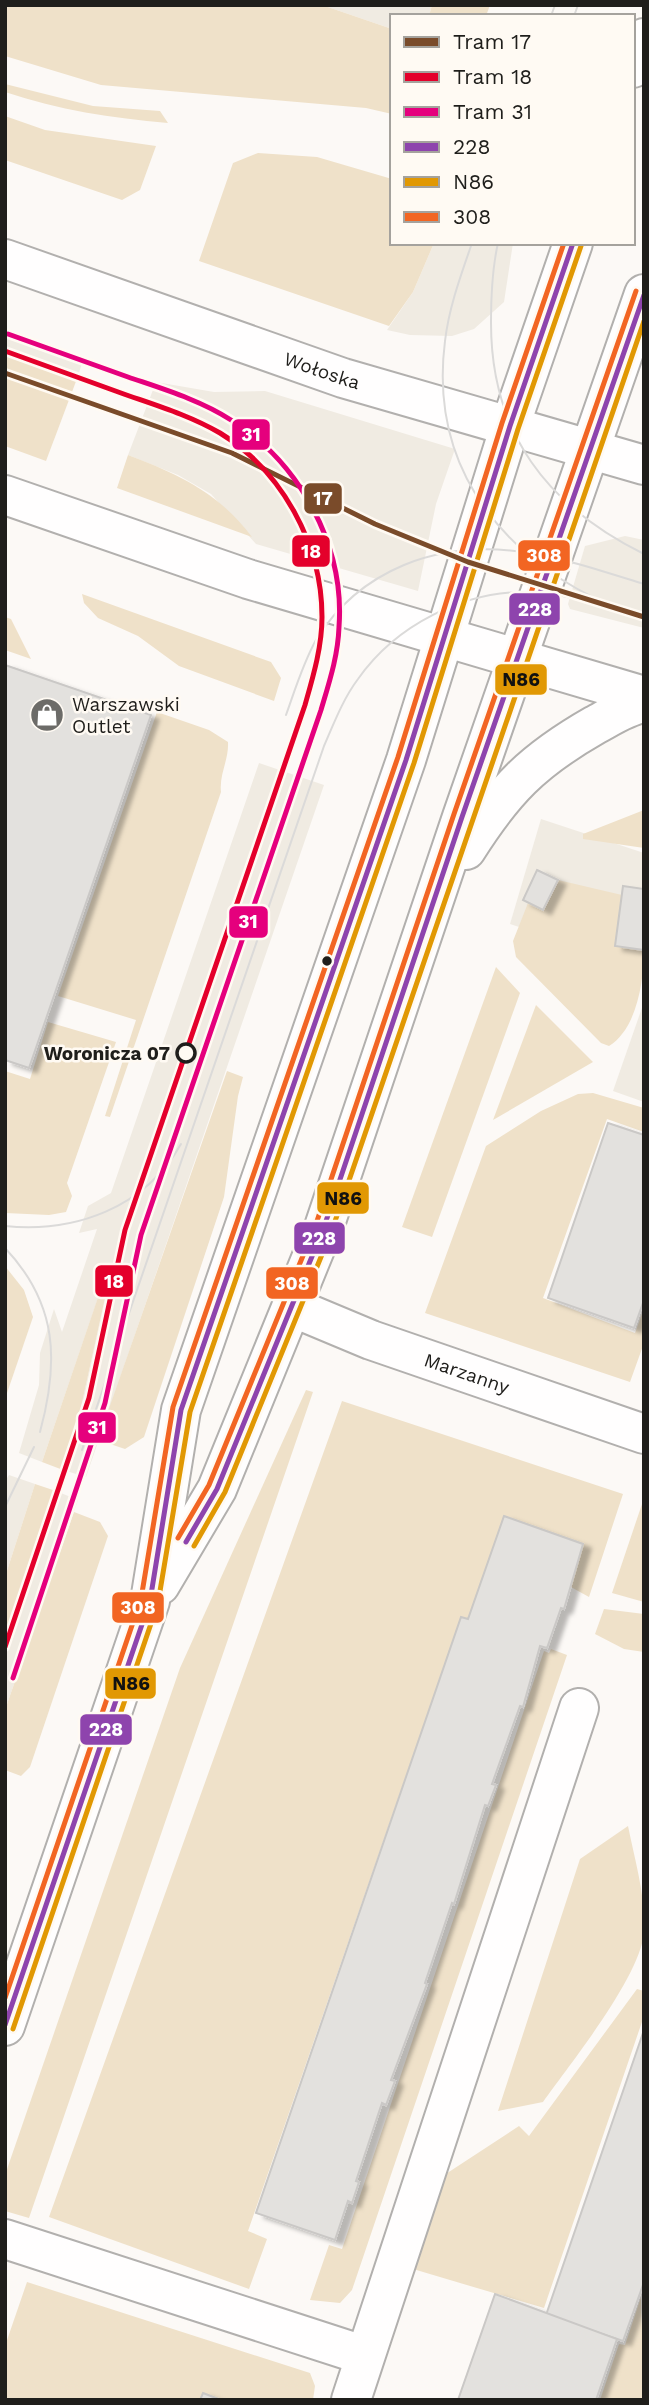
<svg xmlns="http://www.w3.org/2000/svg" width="649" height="2405" font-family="'Work Sans',sans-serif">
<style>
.built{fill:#f0ebe2}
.green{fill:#efe1c9}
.building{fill:#e3e1de;stroke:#cac8c6;stroke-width:2;filter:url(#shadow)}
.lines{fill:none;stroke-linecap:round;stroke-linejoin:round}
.minor-casing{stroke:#b2b0ae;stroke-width:42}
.major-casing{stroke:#b2b0ae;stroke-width:42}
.minor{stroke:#fffefe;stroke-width:38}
.major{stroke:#fffefe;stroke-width:38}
.tram{stroke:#dbdad9;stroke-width:2}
.bus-1-casing{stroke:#fffaf3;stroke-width:10}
.bus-2-casing{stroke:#fffaf3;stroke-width:10}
.bus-3-casing{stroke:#fffaf3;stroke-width:10}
.bus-1{stroke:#8e44ad;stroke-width:5}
.bus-2{stroke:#e19803;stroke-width:5}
.bus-3{stroke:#f26522;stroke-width:5}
.tram-1-casing{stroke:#fffaf3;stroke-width:10}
.tram-2-casing{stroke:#fffaf3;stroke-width:10}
.tram-3-casing{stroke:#fffaf3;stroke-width:10}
.tram-1{stroke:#7a4b2a;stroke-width:5}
.tram-2{stroke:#e4002b;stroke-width:5}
.tram-3{stroke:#e5007d;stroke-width:5}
.bus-dot{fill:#1f1e1b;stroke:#fffaf3;stroke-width:2.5}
.stop-dot{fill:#fffaf3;stroke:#1f1e1b;stroke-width:3.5}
.labels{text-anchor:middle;stroke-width:5;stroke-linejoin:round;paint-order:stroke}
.street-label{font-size:19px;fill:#1f1e1b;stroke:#fffaf3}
.poi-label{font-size:19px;fill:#1f1e1b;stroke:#fffaf3;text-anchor:start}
.stop-label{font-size:19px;font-weight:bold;fill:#1f1e1b;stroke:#fffaf3;text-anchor:end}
.line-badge{stroke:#fffaf3;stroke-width:2.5}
.badge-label{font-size:19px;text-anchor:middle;font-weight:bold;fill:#fff}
.pale-badge-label{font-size:19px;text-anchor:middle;font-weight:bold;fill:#111}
</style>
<defs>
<filter id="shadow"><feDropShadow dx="8" dy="4.5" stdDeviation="2" flood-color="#0004"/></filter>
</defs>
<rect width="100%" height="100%" fill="#fcf9f6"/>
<g class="built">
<polygon points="322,5 432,5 429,16 392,16 392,29"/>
<polygon points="434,243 513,243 504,302 474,329 452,336 410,335 387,330 413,292"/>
<polygon points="5,330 84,357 78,376 5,351"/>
<polygon points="156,382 214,392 265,391 455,449 436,504 418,591 256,544 211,494 178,475 128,455"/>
<polygon points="625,536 644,540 644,628 570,609 568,604 585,546"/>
<polygon points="259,763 324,785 86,1477 63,1470 76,1430 112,1266 109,1266 42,1462 19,1453 39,1385 40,1353 54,1309 62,1332 97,1229 79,1233 88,1206 111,1193"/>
<polygon points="541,819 644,853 644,968 510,924"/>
<polygon points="644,1002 644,1102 613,1091"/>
<polygon points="9,1475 35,1484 5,1577 5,1481"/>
<polygon points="56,1491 78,1500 5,1710 5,1640"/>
</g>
<g class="green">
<polygon points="5,5 322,5 392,29 392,114 366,108 101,85 5,56"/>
<polygon points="432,5 490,5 486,16 429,16"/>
<path d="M5,84L93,106L160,111L168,123C111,118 59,110 5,92Z"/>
<polygon points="5,116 45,130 156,146 140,190 122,200 5,160"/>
<polygon points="258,153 317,157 392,179 392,243 434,243 413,292 389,326 199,261 233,163"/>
<polygon points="5,351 78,376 46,461 5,446"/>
<path d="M128,455C178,474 219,493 252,537L117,488Z"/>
<polygon points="82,594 271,662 281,678 274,701 179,666 138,636 98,618 84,603"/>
<polygon points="5,617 11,619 31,659 5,650"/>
<path d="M157,712L209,730L228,742C229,760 219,774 221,792L110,1117L105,1116L136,1020L58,996Z"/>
<polygon points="644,810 644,848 583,839 583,834"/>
<path d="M558,880L622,895L615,945L644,950C644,980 637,1029 609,1046L601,1043L516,957L513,941L528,903L543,910Z"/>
<polygon points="496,967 520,993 432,1237 402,1227"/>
<polygon points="536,1005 593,1062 493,1120"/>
<polygon points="48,1022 116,1042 67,1183 72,1196 66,1212 49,1215 5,1213 5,1071 30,1079"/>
<polygon points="227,1071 243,1077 238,1096 224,1197 144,1437 125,1449 98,1440"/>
<polygon points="593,1093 644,1108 644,1132 607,1119 543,1298 635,1333 644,1308 644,1343 630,1382 425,1313 486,1146 541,1111 578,1094"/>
<polygon points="109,1265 112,1266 76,1430 63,1470 42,1462"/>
<polygon points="5,1266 24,1290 33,1317 5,1399"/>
<polygon points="306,1390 313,1392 29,2218 5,2211 5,2175 180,1668"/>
<polygon points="342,1401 623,1494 589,1597 569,1586 583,1544 505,1517 468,1619 461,1617 248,2231 267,2239 249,2289 49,2217"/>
<polygon points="35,1484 56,1491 5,1640 5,1577"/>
<polygon points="642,1504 644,1504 644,1602 612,1593"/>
<polygon points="74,1512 100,1522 108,1536 30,1767 21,1776 5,1770 5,1710"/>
<polygon points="604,1609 644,1614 644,1652 624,1649 595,1634"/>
<polygon points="551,1649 567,1655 352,2290 340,2303 310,2300 329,2245 342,2249 544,1651 549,1653"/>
<path d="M628,1826C635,1861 646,1897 644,1932C641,1976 570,2064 543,2102L498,2111L580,1859Z"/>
<polygon points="637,1989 644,1991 644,2016 544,2308 403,2266 432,2183 519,2126 529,2136"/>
<polygon points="27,2282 310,2373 315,2386 313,2400 221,2400 203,2393 200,2400 5,2400 5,2346"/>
<polygon points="641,2297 644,2400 600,2400 619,2344 625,2345"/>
</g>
<g class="building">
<polygon points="5,665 151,715 29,1068 5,1060"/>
<polygon points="537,870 558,880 543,910 523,900"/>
<polygon points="623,886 644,889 644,950 615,946"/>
<polygon points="608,1123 644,1135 644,1300 634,1328 548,1298"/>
<polygon points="504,1516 583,1544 564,1609 561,1608 547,1648 540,1646 523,1707 520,1706 492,1784 496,1785 488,1806 485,1805 454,1904 452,1903 425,1983 427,1984 391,2080 395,2081 386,2105 382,2103 356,2181 359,2182 352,2203 348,2201 335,2240 256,2213 461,1617 468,1619"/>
<polygon points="644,2030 644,2282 623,2341 546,2315"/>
<polygon points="495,2294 617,2339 596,2400 458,2400"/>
<polygon points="203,2393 221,2400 200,2400"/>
</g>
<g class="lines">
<g class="minor-casing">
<g id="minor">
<polyline points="633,68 644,38"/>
<path d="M466,850C504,790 532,761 595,725C610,717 626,706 644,703"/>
<path id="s1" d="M292,1307L371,1340L644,1434"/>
<polyline points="160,1585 217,1489 324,1227 462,817 644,294"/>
<polyline points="5,2026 150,1601 181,1410 406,760 510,426 573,243"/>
<polyline points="5,2239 363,2355"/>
<polyline points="351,2400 579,1708"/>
</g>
</g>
<g class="major-casing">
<g id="major">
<path id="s2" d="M5,259L343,378L644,465"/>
<polyline points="5,495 248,579 644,696"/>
</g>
</g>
<use href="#minor" class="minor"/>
<use href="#major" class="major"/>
<g class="tram">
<polyline points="551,16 555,5"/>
<polyline points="574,16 578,5"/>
<path d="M472,243C461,275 449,307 445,341C428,474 510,566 626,612"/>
<path d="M498,243C492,269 491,296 491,323C491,433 547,506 644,554"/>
<path d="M286,715C295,690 303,663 316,640C337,606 368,580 404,565C487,531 563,559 644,584"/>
<path d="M5,1226C75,1233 145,1208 181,1144"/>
<path d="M5,1248C58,1304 59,1362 40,1432"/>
<path d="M82,1450L324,746C334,723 343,699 358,679C396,625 463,591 529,592C549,592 568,597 587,602"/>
<polyline points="5,1507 34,1447"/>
</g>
<g class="bus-1-casing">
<g id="bus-1">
<polyline points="186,1542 217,1489 324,1227 462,817 644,295"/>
<polyline points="5,2025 150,1601 181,1410 406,760 510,426 573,243"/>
</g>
</g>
<g class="bus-2-casing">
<g id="bus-2">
<polyline points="194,1546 225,1492 332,1230 644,321"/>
<polyline points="13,2029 158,1603 190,1412 414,763 518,429 581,246"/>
</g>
</g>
<g class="bus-3-casing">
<g id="bus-3">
<polyline points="178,1538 209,1485 316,1224 454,814 636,291"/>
<polyline points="5,1998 141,1599 173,1407 398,757 502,423 564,243"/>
</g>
</g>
<use href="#bus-1" class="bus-1"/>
<use href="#bus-2" class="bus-2"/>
<use href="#bus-3" class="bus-3"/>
<g class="tram-1-casing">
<polyline id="tram-1" points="5,373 232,453 375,524 468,562 644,617"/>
</g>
<g class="tram-2-casing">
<path id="tram-2" d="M5,351C44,365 82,379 121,393C155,405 189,415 220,433C282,471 322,544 322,617C322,647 313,677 305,705L125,1230L89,1398L5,1647"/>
</g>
<g class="tram-3-casing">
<path id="tram-3" d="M8,334C48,348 88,363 128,377C163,389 200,400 231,420C300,463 345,546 339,627C338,656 329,683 321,710L141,1235L105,1403L13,1678"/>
</g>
<use href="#tram-1" class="tram-1"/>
<use href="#tram-2" class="tram-2"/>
<use href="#tram-3" class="tram-3"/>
</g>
<defs>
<g id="shop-disc" transform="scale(1.75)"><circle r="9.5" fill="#6c6b68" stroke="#fffaf3"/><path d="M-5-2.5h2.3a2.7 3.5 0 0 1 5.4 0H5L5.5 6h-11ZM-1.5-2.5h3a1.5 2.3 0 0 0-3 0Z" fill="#fff"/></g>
</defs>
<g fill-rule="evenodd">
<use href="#shop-disc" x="47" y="715"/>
</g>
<circle class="bus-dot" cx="327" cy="961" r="6"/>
<circle class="stop-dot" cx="186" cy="1053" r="9"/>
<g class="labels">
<g class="street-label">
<text dy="7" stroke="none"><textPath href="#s2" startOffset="336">Wołoska</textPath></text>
<text dy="7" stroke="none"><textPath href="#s1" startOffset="187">Marzanny</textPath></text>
</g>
<g class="poi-label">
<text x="72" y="711">Warszawski<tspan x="72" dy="22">Outlet</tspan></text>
</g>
<g class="stop-label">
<text x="170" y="1060">Woronicza 07</text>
</g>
</g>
<g class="line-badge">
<rect x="231" y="418" width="40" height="33" rx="7" fill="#e5007d"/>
<rect x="303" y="482" width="40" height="33" rx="7" fill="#7a4b2a"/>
<rect x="291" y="534" width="40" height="34" rx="7" fill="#e4002b"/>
<rect x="517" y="539" width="54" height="33" rx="7" fill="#f26522"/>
<rect x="508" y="592" width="53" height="34" rx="7" fill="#8e44ad"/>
<rect x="494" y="663" width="54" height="33" rx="7" fill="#e19803"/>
<rect x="228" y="905" width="41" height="34" rx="7" fill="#e5007d"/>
<rect x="316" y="1181" width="54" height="34" rx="7" fill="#e19803"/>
<rect x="293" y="1221" width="53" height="34" rx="7" fill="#8e44ad"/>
<rect x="94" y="1264" width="40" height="34" rx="7" fill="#e4002b"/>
<rect x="265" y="1266" width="54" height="34" rx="7" fill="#f26522"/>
<rect x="77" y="1411" width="40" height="33" rx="7" fill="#e5007d"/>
<rect x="111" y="1591" width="54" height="33" rx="7" fill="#f26522"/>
<rect x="104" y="1667" width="53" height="33" rx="7" fill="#e19803"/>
<rect x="79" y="1713" width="54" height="33" rx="7" fill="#8e44ad"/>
</g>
<g class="badge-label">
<text x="251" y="441">31</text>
<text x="323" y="505">17</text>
<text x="311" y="558">18</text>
<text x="544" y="562">308</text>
<text x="535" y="616">228</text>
<text x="248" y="928">31</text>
<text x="319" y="1245">228</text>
<text x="114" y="1288">18</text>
<text x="292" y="1290">308</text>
<text x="97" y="1434">31</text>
<text x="138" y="1614">308</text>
<text x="106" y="1736">228</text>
</g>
<g class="pale-badge-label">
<text x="521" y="686">N86</text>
<text x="343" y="1205">N86</text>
<text x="131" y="1690">N86</text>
</g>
<rect width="649" height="2405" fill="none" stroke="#1f1e1b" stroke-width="14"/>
<rect x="390" y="14" width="245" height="231" fill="#fffaf3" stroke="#a5a29d" stroke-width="2"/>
<rect x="404" y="37" width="35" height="10" fill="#7a4b2a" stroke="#a5a29d" stroke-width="2"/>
<text x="453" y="49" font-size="21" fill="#1f1e1b">Tram 17</text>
<rect x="404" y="72" width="35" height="10" fill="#e4002b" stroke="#a5a29d" stroke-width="2"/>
<text x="453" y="84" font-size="21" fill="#1f1e1b">Tram 18</text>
<rect x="404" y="107" width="35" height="10" fill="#e5007d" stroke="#a5a29d" stroke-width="2"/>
<text x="453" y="119" font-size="21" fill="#1f1e1b">Tram 31</text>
<rect x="404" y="142" width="35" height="10" fill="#8e44ad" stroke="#a5a29d" stroke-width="2"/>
<text x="453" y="154" font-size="21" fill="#1f1e1b">228</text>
<rect x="404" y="177" width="35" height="10" fill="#e19803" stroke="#a5a29d" stroke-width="2"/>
<text x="453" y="189" font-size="21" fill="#1f1e1b">N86</text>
<rect x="404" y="212" width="35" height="10" fill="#f26522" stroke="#a5a29d" stroke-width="2"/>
<text x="453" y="224" font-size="21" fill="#1f1e1b">308</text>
</svg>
